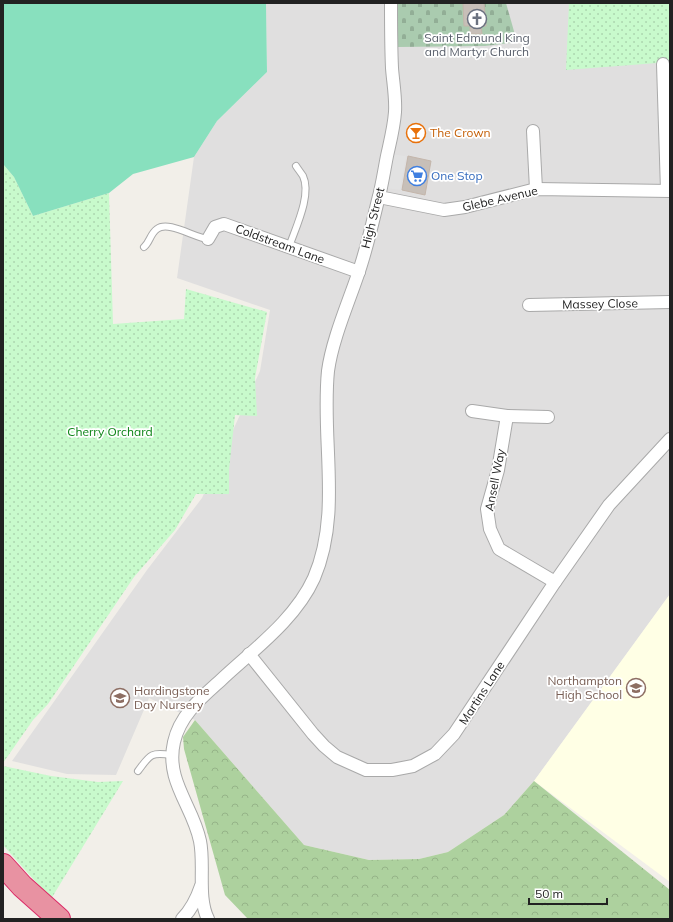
<svg xmlns="http://www.w3.org/2000/svg" width="673" height="922" font-family="Mulish,sans-serif">
<style>
.residential{fill:#e0dfdf}
.education{fill:#ffffe5}
.forest{fill:url(#forest-crowns)}
.cemetery{fill:url(#cemetery-stones)}
.park{fill:url(#park-dots)}
.pitch{fill:#88e0be}
.parking{fill:#e2e2e2}
.building{fill:#c7bfb8;stroke:#c4b6ab}
.lines{fill:none;stroke-linecap:round;stroke-linejoin:round}
.lane-casing{stroke:#a9a9a9;stroke-width:8}
.street-casing{stroke:#a9a9a9;stroke-width:14}
.highway-casing{stroke:#dc2a67;stroke-width:24}
.lane{stroke:#fff;stroke-width:6}
.street{stroke:#fff;stroke-width:12}
.highway{stroke:#e892a2;stroke-width:22}
.labels{text-anchor:middle;stroke-width:3.5;stroke-linejoin:round;paint-order:stroke}
.worship-label{font-size:12px;fill:#5b616d;stroke:#fff}
.food-label{font-size:12px;fill:#c56008;stroke:#fff;text-anchor:start}
.shop-label{font-size:12px;fill:#366cbe;stroke:#fff;text-anchor:start}
.street-label{font-size:12px;fill:#222;stroke:#fff}
.park-label{font-size:12px;fill:#0c8416;stroke:#fff}
.education-label{font-size:12px;fill:#785e54;stroke:#fff;text-anchor:end}
</style>
<defs>
<pattern id="forest-crowns" width="20" height="18" patternUnits="userSpaceOnUse"><rect width="20" height="18" fill="#add19e"/><path d="M2 6a3 3 0 1 1 6 0M12 15a3 3 0 1 1 6 0" fill="none" stroke="#95b388"/></pattern>
<pattern id="cemetery-stones" width="16" height="16" patternUnits="userSpaceOnUse"><rect width="16" height="16" fill="#aacbaf"/><path d="M2 7V4a2 2 0 0 1 4 0v3zM10 15v-3a2 2 0 0 1 4 0v3z" fill="#92ae96"/></pattern>
<pattern id="park-dots" width="8" height="8" patternUnits="userSpaceOnUse"><rect width="8" height="8" fill="#c8facc"/><path d="M2 2h.1M6 6h.1" fill="none" stroke="#acd6af" stroke-width="1.8" stroke-linecap="round"/></pattern>
</defs>
<rect width="100%" height="100%" fill="#f2efe9"/>
<polygon class="residential" points="266,3 670,3 670,594 534,781 504,815 448,852 419,859 369,860 304,845 195,720 149,698 116,775 67,774 12,761 147,570 202,498 260,371 270,310 177,278 194,157 217,121 267,72"/>
<polygon class="education" points="670,594 670,882 534,781"/>
<polygon class="forest" points="195,720 304,845 369,860 419,859 448,852 504,815 534,781 670,890 670,919 248,919 225,895 184,749 183,737"/>
<polygon class="cemetery" points="397,3 506,3 517,42 485,46 398,47"/>
<g class="park">
<polygon points="569,3 670,3 670,62 566,70"/>
<polygon points="3,164 14,177 33,216 109,193 113,324 184,319 186,289 267,312 255,378 257,416 235,415 229,470 229,494 196,494 175,530 134,577 48,704 33,720 3,763"/>
<polygon points="3,766 51,776 98,782 123,781 51,899 3,845"/>
</g>
<polygon class="pitch" points="3,3 266,3 267,72 217,121 194,157 133,174 109,193 33,216 14,177 3,164"/>
<polygon class="parking" points="391,154 406,156 400,190 385,188"/>
<g class="building">
<polygon points="463,3 484,3 486,26 481,26 482,34 470,34 470,26 464,26"/>
<polygon points="408,156 431,161 425,195 402,190"/>
</g>
<g class="lines">
<g class="lane-casing">
<g id="lane">
<path d="M144,247C150,242 150,234 157,229C168,220 195,238 208,239"/>
<path d="M289,247C295,229 312,195 303,176C301,173 298,169 296,166"/>
<path d="M138,771C150,755 150,752 171,755"/>
</g>
</g>
<g class="street-casing">
<g id="street">
<polyline points="663,64 667,190"/>
<polyline points="533,131 536,189"/>
<polyline points="379,197 444,210 465,207 536,189 670,191"/>
<polyline points="208,239 215,227 224,224 359,272"/>
<polyline points="529,305 670,302"/>
<polyline points="472,411 507,416 548,417"/>
<polyline points="507,416 498,470 487,509 490,529 499,549 555,582"/>
<polyline points="249,654 313,734 324,746 337,757 366,770 392,770 413,766 435,754 454,734 555,582 609,505 670,439"/>
<path d="M182,919C191,910 197,898 201,886"/>
<path d="M208,919C197,897 205,865 200,841C193,806 165,781 174,742C180,715 201,698 221,680C253,650 295,620 314,578C342,513 321,440 328,371C332,341 347,306 357,277C366,252 372,225 378,200C382,186 384,171 387,156C390,142 394,127 395,112C396,98 393,82 392,68C391,46 391,25 391,3"/>
</g>
</g>
<g class="highway-casing">
<polyline id="highway" points="3,865 22,886 59,919"/>
</g>
<use href="#lane" class="lane"/>
<use href="#street" class="street"/>
<use href="#highway" class="highway"/>
</g>
<defs>
<g id="church-ring" transform="scale(1)"><circle r="9.5" fill="#fff" stroke="#6b7280" stroke-width="1.5"/><path d="M-1.2-6h2.4v3.5h3.3v2.4h-3.3V6h-2.4V-.1h-3.3v-2.4h3.3Z" fill="#6b7280"/></g>
<g id="bar-ring" transform="scale(1)"><circle r="9.5" fill="#fff" stroke="#e8710a" stroke-width="1.5"/><path d="M-6-5H6L.8 .8V4.5H3.5V6h-7V4.5H-.8V.8Z" fill="#e8710a"/></g>
<g id="supermarket-ring" transform="scale(1)"><circle r="9.5" fill="#fff" stroke="#3f7fe0" stroke-width="1.5"/><path d="M-6-5.5h2.5l.6 2H6L4.5 2H-2.5L-4.4-4H-6ZM-1.5 3.2a1.3 1.3 0 1 0 .1 0ZM3 3.2a1.3 1.3 0 1 0 .1 0Z" fill="#3f7fe0"/></g>
<g id="school-ring" transform="scale(1)"><circle r="9.5" fill="#fff" stroke="#8d6e63" stroke-width="1.5"/><path d="M0-5L7-2L0 1L-7-2ZM-4 1L0 2.5L4 1V4Q0 6-4 4Z" fill="#8d6e63"/></g>
</defs>
<g fill-rule="evenodd">
<use href="#church-ring" x="477" y="19"/>
<use href="#bar-ring" x="416" y="133"/>
<use href="#supermarket-ring" x="417" y="176"/>
<use href="#school-ring" x="636" y="688"/>
<use href="#school-ring" x="120" y="698"/>
</g>
<g class="labels">
<g class="worship-label">
<text x="477" y="42">Saint Edmund King<tspan x="477" dy="14">and Martyr Church</tspan></text>
</g>
<g class="food-label">
<text x="430" y="137">The Crown</text>
</g>
<g class="shop-label">
<text x="431" y="180">One Stop</text>
</g>
<g class="street-label">
<text transform="translate(500 199) rotate(-13)" y="4">Glebe Avenue</text>
<text transform="translate(373 218) rotate(-76)" y="4">High Street</text>
<text transform="translate(280 244) rotate(20)" y="4">Coldstream Lane</text>
<text transform="translate(600 304) rotate(-1)" y="4">Massey Close</text>
<text transform="translate(495 480) rotate(-79)" y="4">Ansell Way</text>
<text transform="translate(482 693) rotate(-57)" y="4">Martins Lane</text>
</g>
<g class="park-label">
<text x="110" y="436">Cherry Orchard</text>
</g>
<g class="education-label">
<text x="622" y="685">Northampton<tspan x="622" dy="14">High School</tspan></text>
<text x="134" y="695" text-anchor="start">Hardingstone<tspan x="134" dy="14">Day Nursery</tspan></text>
</g>
</g>
<rect width="673" height="922" fill="none" stroke="#222222" stroke-width="8"/>
<path d="M529 898v6h78v-6" fill="none" stroke="#222222" stroke-width="2"/>
<text x="535" y="898" font-size="12" fill="#222222" stroke="#ffffff" stroke-width="3" paint-order="stroke">50 m</text>
</svg>
